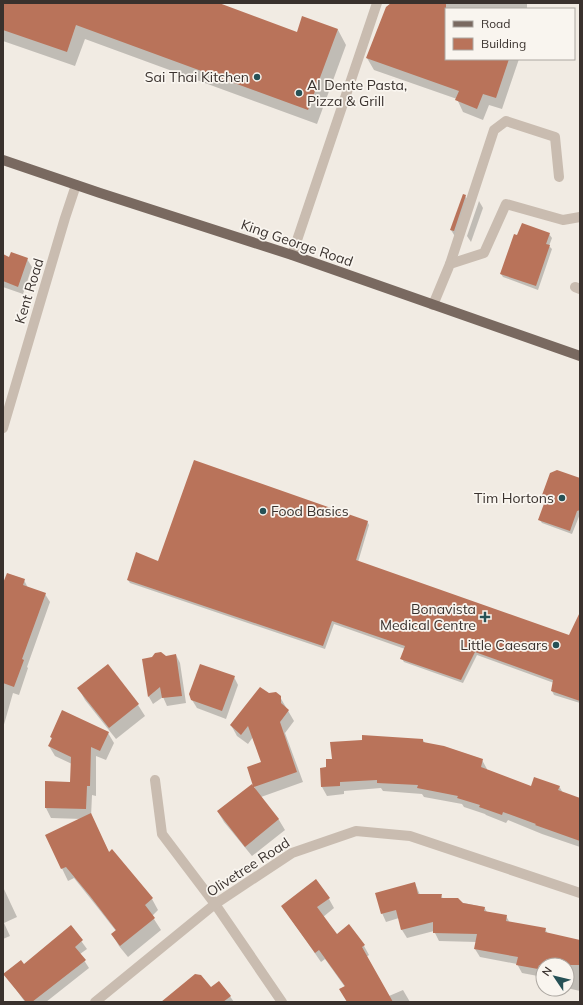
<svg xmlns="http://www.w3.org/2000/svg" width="583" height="1005" font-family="Mulish,sans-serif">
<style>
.shadow{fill:#0003}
.building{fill:#b9735a}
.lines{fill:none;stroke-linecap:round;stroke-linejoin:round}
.minor{stroke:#c9bcb0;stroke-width:10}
.major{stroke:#796960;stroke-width:10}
.poi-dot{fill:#265156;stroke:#f9f5ef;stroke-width:1.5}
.labels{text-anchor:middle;stroke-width:3.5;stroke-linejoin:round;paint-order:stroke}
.poi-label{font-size:14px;fill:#39312d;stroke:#f9f5ef;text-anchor:end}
.street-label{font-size:14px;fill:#39312d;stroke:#f9f5ef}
</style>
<rect width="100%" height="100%" fill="#f1ebe3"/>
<g class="shadow">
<polygon points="3,3 216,3 297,33 338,30 346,45 317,124 85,39 75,66 3,41"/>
<polygon points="392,3 527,3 527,9 446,9 446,59 519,59 502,109 489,105 483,120 463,112 457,99 374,70 367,58"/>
<polygon points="465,196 470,203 456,238 451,230"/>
<polygon points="479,201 483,208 471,242 467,236"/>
<polygon points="549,234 552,238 549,246 552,249 538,290 503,277 501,274 518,236"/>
<polygon points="3,256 10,258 27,259 32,267 23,294 3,287"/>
<polygon points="580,479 580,514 572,534 542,523 539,519"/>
<polygon points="367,521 369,525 358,562 569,636 580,636 580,703 554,695 552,691 554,683 477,655 463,683 404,662 402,659 405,649 334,624 325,649 130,583 128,580 158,562"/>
<polygon points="24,580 28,588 45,594 50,602 27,667 28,668 19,695 13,693 3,728 3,599"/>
<polygon points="176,655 180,663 186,703 167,706 163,697 153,704 149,697 143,660"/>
<polygon points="108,666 138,705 145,716 116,739 85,700 79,689"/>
<polygon points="234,677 238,685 226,719 197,708 192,700"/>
<polygon points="268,694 280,697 294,721 285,733 303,782 261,797 279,820 285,830 252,856 224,822 218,812 256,791 248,768 263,763 253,737 248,744 237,736 231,725"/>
<polygon points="108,733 114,743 106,760 96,756 96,796 92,795 91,817 109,852 152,899 158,910 152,916 161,930 128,957 119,946 112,934 116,931 98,908 74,878 68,881 46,835 82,819 51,818 46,808 71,783 72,764 55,756 49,746 52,739 51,737"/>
<polygon points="423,740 425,743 482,760 487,769 487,770 532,787 559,786 563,793 580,799 580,847 542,834 508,820 506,823 486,815 485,814 464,807 462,804 424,797 422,794 383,791 381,788 344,791 344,794 327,796 322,787 327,768"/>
<polygon points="415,883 420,895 441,895 443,899 484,907 487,912 506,916 510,923 545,929 548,934 580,941 580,991 567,988 567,965 543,965 543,977 522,973 517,964 480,957 475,949 477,942 439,941 434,931 407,938 402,930 399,918 386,922 382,913"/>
<polygon points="3,887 17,917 4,923 10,936 3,939"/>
<polygon points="329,899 334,908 323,917 336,935 364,946 369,955 366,957 389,996 403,990 410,1002 348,1002 345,987 325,959 321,962 282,906"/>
<polygon points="71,927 87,949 80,954 89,968 46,1002 25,1002 5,974 24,965"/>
<polygon points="211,989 229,995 234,1002 174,1002"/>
</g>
<g class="building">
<polygon points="3,3 219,3 297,32 302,16 338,29 308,110 76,25 67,52 3,30"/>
<polygon points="391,3 446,3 446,59 509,59 496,98 483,94 477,109 455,100 459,91 366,58 386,7"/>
<polygon points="463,194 466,195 454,231 450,230"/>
<polygon points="522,223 550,233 546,244 550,245 536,286 500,274 514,234 517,235"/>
<polygon points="11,252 28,258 18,287 3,281 3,254 9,257"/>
<polygon points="194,460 368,521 356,560 569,635 580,612 580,701 551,691 553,680 475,652 461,680 400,659 405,646 332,621 323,646 127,580 136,552 158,561"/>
<polygon points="557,470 580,478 580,510 577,511 570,531 538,520 545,501 542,495 550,473"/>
<polygon points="7,573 25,579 23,585 46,593 22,659 24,660 14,687 3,683 3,583"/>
<polygon points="161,652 166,656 176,654 182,696 162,698 160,687 148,697 142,659 152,657 155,653"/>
<polygon points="108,664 139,704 109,728 77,688"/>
<polygon points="200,664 235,676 222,711 191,700 189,694"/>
<polygon points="260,687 269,693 276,692 281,696 281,703 289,710 280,722 297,772 254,787 279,819 245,847 217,811 252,784 253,786 247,767 261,762 248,726 241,735 230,725"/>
<polygon points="62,710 109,732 100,751 91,747 90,786 87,786 86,809 45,808 45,781 70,782 71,757 48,746 52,738 50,737"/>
<polygon points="362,735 423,739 423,742 444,746 483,759 481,767 531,786 534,777 560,786 558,790 580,798 580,841 535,825 536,824 503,812 502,815 479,807 480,805 457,798 458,796 417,788 418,785 377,783 377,780 340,782 340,786 321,787 320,768 326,767 326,759 332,759 330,742 362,740"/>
<polygon points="91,813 109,852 112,849 153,898 145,905 155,918 120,946 111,934 116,930 90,896 66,867 61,869 45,835"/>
<polygon points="316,879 330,898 317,907 337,934 349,924 365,945 362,947 393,1002 347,1002 339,989 345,986 319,950 315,953 281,906"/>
<polygon points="415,882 418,894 442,894 441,898 458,898 463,903 485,907 484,911 507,915 506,921 546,928 545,932 580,940 580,965 539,965 538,969 516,965 518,957 474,949 477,934 433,933 433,922 401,930 396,910 381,914 375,893"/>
<polygon points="71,925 83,940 75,947 86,960 32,1002 26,1002 3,974 21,960 24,964"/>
<polygon points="195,974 201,975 211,987 219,981 231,996 223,1002 161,1002"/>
</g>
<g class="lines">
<g class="minor">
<polyline points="292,255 377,3"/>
<polyline points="450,264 494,130 506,121 555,137 559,177"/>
<polyline points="575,287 580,289"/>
<polyline points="433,305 450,264 484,253 506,204 563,220 580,217"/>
<polyline points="3,428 65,218 76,185"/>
<polyline points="155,780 162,834 215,904 282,1002"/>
<polyline points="95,1002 215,904 292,853 356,831 410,836 580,893"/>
</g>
<polyline class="major" points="3,160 100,193 292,255 580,356"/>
</g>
<g class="poi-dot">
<circle cx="257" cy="77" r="4"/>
<circle cx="299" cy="93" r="4"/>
<circle cx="562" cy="498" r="4"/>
<circle cx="263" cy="511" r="4"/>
<path d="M483 611h4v4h4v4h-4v4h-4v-4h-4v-4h4z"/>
<circle cx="556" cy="645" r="4"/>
</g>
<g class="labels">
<g class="poi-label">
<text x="249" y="82">Sai Thai Kitchen</text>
<text x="307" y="90" text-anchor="start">Al Dente Pasta,<tspan x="307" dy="16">Pizza &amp; Grill</tspan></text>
<text x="554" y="503">Tim Hortons</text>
<text x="271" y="516" text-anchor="start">Food Basics</text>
<text x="476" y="614">Bonavista<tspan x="476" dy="16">Medical Centre</tspan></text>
<text x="548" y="650">Little Caesars</text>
</g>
<g class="street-label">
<text transform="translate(297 243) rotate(19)" y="5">King George Road</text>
<text transform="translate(29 291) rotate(-73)" y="5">Kent Road</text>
<text transform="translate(248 867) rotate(-33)" y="5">Olivetree Road</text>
</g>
</g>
<rect width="583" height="1005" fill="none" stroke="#39312d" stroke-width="8"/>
<rect x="445" y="8" width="130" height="52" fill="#f9f5ef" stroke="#aca7a1"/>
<rect x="453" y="21" width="20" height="6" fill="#796960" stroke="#aca7a1"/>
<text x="481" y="28" font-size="12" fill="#39312d">Road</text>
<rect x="453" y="38" width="20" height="12" fill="#b9735a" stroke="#aca7a1"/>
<text x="481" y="48" font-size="12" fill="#39312d">Building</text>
<g transform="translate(555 977) rotate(305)"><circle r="19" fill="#f9f5ef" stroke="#aca7a1"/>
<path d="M0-3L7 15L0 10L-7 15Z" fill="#265156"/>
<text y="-6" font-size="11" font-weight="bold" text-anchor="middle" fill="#39312d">N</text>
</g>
</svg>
